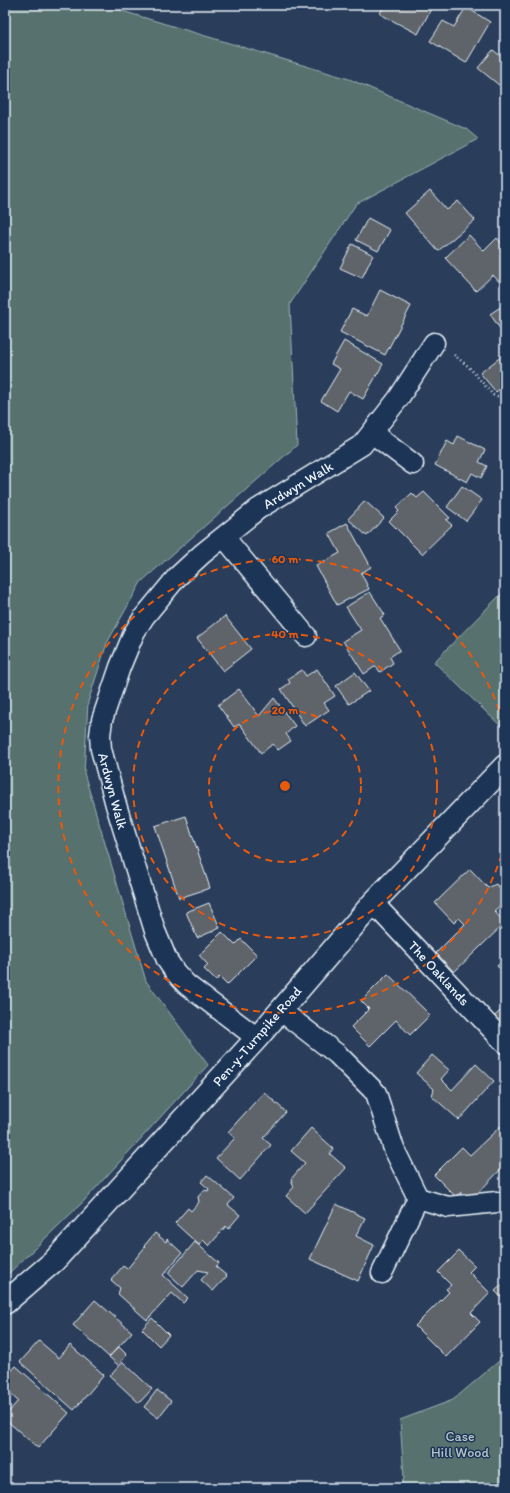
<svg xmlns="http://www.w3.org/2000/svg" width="510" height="1493" font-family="Itim,sans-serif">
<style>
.green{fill:#56716e;stroke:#9fb1b3}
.building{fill:#5e646a;stroke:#e8f1f8}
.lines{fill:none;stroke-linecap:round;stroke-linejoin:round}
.minor-casing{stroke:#e8f1f8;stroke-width:23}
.tertiary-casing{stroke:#e8f1f8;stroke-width:25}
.path{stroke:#e8f1f8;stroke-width:2.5;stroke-dasharray:1 3;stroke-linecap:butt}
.minor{stroke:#1d3557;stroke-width:20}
.tertiary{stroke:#1d3557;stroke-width:22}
.ring{fill:none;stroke:#e8590c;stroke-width:2;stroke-dasharray:7 5}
.labels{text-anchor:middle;stroke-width:3;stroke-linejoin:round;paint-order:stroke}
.street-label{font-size:14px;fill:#e8f1f8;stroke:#1d3557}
.park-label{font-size:14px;fill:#b5c4c8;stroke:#1d3557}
.centre{fill:#e8590c;stroke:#1d3557;stroke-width:2}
.ring-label{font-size:12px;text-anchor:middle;font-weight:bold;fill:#e8590c;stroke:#1d3557;stroke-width:3;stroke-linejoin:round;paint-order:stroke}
</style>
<rect width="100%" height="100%" fill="#2a3e5b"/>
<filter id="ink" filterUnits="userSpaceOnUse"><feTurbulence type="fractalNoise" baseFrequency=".025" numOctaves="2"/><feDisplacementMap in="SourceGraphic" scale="8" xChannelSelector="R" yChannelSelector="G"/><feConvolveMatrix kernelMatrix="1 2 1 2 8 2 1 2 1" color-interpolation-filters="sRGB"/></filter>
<g filter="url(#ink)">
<g class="green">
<polygon points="5,5 102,5 349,79 466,129 478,139 356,204 290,304 297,445 141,582 107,643 88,702 84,773 146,981 208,1065 83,1202 5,1277"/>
<polygon points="505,590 505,730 434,662"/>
<polygon points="505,1356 505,1488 400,1488 404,1478 400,1420 453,1400"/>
</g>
<g class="building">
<polygon points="384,5 433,5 418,34 380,14"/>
<polygon points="466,7 490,22 466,63 430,41 443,21 454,27"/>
<polygon points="493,50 503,58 505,56 505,90 478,68"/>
<polygon points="430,191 447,210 458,201 475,220 438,251 405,213"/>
<polygon points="368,218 390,230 378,251 356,240"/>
<polygon points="469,235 484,251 497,238 505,247 505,288 493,275 476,291 445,258"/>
<polygon points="352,244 373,255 362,278 340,268"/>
<polygon points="380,290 411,306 385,355 340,332 352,309 367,316"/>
<polygon points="505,304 505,336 490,314"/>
<polygon points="344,341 383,364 363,399 349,391 337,411 321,401 340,369 331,364"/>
<polygon points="502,356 505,361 505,385 496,392 480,373"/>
<polygon points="458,436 485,450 479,462 487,466 481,478 472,473 467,482 435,465 447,441 454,445"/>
<polygon points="462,486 482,500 466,521 447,507"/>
<polygon points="424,492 450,518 446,520 452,525 422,554 389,521 399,511 396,508 412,493 417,498"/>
<polygon points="365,501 384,518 367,536 348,519"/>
<polygon points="347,523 371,567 361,573 369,589 337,605 316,566 340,553 329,533"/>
<polygon points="370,592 385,615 380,618 400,650 390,657 393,663 380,672 376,666 364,674 343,641 361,630 346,607"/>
<polygon points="225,616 251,649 223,671 197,638"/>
<polygon points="317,669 335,696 324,703 329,710 305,726 281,689 290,683 288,679 302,670 306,676"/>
<polygon points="355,672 369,691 349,704 336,686"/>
<polygon points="239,689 259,716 274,698 295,726 286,734 291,741 278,750 273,744 261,753 240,724 234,727 218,705"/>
<polygon points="186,816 210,888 179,898 155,826"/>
<polygon points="470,869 488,888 496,884 505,894 505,901 494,911 505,923 454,972 436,953 465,924 459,918 454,923 435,903"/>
<polygon points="209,903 220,928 197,938 186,912"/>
<polygon points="222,932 235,945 241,939 257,955 227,985 219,977 216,981 204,969 208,965 199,955"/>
<polygon points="505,958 505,974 497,966"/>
<polygon points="388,974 430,1015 410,1035 396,1020 370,1046 351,1027 369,1009 361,1001"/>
<polygon points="505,1006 505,1028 494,1017"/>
<polygon points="432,1055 449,1070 441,1079 452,1090 476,1064 494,1081 459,1120 432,1096 434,1089 416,1073"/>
<polygon points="264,1092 286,1112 263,1138 271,1145 240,1180 216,1158 235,1138 228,1132"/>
<polygon points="503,1124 505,1126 505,1165 471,1200 463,1192 455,1196 434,1175 462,1147 470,1155"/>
<polygon points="311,1128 334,1149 330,1154 346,1168 305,1213 286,1196 294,1187 291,1179 305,1163 291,1151"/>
<polygon points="207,1175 234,1198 228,1205 240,1215 228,1229 226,1226 209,1246 203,1240 199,1245 175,1223 188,1208 191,1211 199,1202 198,1197 204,1190 208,1191 209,1189 201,1182"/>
<polygon points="336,1204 365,1218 356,1236 374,1245 358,1281 310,1259"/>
<polygon points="155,1233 166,1242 167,1239 182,1253 163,1275 188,1298 183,1303 172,1293 147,1320 118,1294 120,1288 111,1280 123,1266 127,1269 145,1247 144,1246"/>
<polygon points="195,1242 219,1263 216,1267 227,1276 213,1291 201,1280 208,1272 198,1270 183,1287 168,1273"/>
<polygon points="459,1251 475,1266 469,1272 490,1293 471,1313 480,1322 446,1357 415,1326 449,1292 446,1289 451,1285 438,1272"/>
<polygon points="505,1282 505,1301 495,1291"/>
<polygon points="95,1300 132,1332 109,1357 73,1325"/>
<polygon points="152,1318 169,1335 159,1346 142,1329"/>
<polygon points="39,1341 59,1358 70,1345 104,1375 74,1410 20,1362"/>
<polygon points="119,1347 127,1355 118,1365 109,1357"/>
<polygon points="123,1362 152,1389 139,1403 110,1376"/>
<polygon points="16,1366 69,1413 38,1448 5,1419 5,1416 18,1401 5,1389 5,1378"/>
<polygon points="157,1390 171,1401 158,1418 144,1407"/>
</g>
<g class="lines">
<g class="minor-casing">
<g id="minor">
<polyline points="372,433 413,464"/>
<polyline points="224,537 306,636"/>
<polyline points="373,903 505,1043"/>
<polyline points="280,1010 337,1054 376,1093 394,1149 418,1198 382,1273"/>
<polyline points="257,1038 187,985 175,972 167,960 155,931 116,805 101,749 100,735 102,720 120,667 134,633 144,617 177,577 202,554 258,509 362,445 398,399 434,343"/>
<polyline points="418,1198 448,1207 497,1202"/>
</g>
</g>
<g class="tertiary-casing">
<polyline id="tertiary" points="5,1303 54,1261 257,1038 373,903 505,766"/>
</g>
<polyline class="path" points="454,355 469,367 493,395 505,398"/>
<use href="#minor" class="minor"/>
<use href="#tertiary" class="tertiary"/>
</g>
</g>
<g class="ring">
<circle cx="285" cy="786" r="76"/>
<circle cx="285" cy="786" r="152"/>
<path d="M505 843A227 227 0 1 1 505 729"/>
</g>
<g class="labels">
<g class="street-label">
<text transform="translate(298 485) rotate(-31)" y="5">Ardwyn Walk</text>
<text transform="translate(113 791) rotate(75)" y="5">Ardwyn Walk</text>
<text transform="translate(439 973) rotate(47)" y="5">The Oaklands</text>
<text transform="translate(257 1036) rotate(-49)" y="5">Pen-y-Turnpike Road</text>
</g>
<g class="park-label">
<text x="460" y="1441">Case<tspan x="460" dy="16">Hill Wood</tspan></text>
</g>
</g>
<circle cx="285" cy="786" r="6" class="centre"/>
<g class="ring-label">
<text x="285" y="563">60 m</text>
<text x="285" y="638">40 m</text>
<text x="285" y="714">20 m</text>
</g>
<rect width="510" height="1493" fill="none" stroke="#1d3557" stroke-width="20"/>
<rect x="10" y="10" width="490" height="1473" fill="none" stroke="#e8f1f8" stroke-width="1.5" filter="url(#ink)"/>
</svg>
